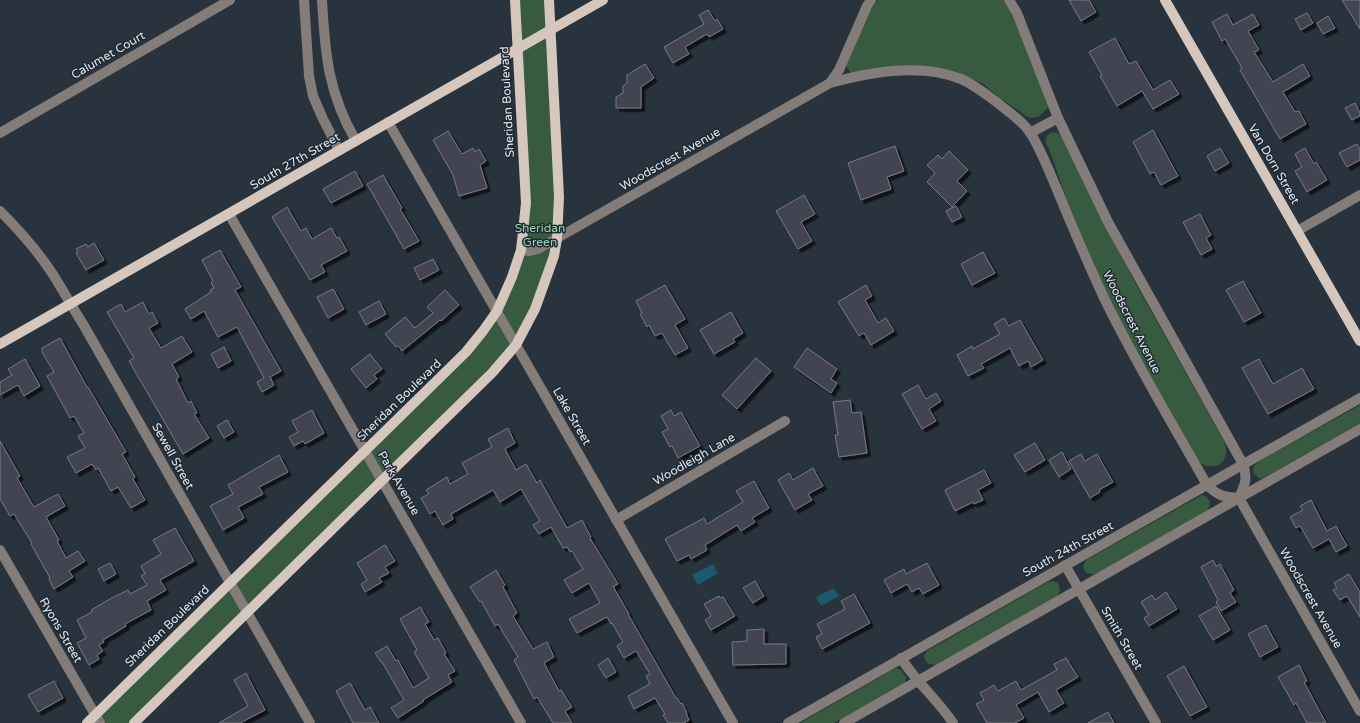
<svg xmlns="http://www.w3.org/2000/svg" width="1360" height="723" font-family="'Varela Round',sans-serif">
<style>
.green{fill:#375a41}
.water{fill:#1a5a6d}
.building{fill:#434451;stroke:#777987;filter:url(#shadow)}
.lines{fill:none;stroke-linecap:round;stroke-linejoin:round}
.minor{stroke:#837c78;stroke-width:10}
.major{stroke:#d5c7be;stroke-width:10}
.labels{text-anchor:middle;stroke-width:3;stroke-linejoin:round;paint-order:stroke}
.street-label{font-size:12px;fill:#e2e8ef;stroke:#1f2933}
.park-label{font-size:12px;fill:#94daa8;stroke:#1f2933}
</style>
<defs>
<filter id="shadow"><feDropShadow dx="3.5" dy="3.5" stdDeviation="0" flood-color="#0009"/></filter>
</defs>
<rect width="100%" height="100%" fill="#29333d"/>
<g class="green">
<polygon points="515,0 549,0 557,239 516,345 134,723 87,723 466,352 497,311 524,226"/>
<polygon points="878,0 1004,0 1015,17 1048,102 1048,108 1038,117 1031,118 1024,115 1018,110 1001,99 982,83 962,75 851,73 847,68 846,65 869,12"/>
<path d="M1053,132L1058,133L1063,138L1100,216L1138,288L1224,441C1225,445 1227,449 1226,454C1223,469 1207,469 1197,461L1129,341L1108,296L1068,203L1049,149C1044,142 1044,135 1053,132Z"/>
<polygon points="1360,405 1360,423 1263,478 1260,479 1254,474 1253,468 1258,462"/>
<path d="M1202,495C1210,497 1212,505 1207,511L1096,574C1085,576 1078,567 1088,559Z"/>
<path d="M1052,581L1057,582C1061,588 1061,592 1056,597L938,664L935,665L927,663C924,658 923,656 927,651L1046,583Z"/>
<polygon points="896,668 901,670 906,677 905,683 901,685 834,723 800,723"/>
</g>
<g class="water">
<polygon points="713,564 718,573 698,585 692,575"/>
<polygon points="834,588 839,596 821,606 816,597"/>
</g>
<g class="building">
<polygon points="1069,0 1089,0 1096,12 1081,21"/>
<polygon points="1342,0 1360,0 1360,29"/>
<polygon points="708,10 715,21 717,19 723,29 709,37 707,34 685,47 689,54 673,63 664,47 704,24 699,15"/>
<polygon points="1307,13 1313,23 1301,30 1295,19"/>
<polygon points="1227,14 1233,25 1253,14 1259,25 1248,31 1259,50 1254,52 1273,82 1303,64 1310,76 1283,92 1295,112 1299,111 1306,124 1280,139 1240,70 1242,68 1225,39 1222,41 1212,22"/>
<polygon points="1328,16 1335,28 1323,34 1317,23"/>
<polygon points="1115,38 1129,64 1136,61 1153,90 1170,80 1179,94 1153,109 1142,91 1117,106 1100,76 1102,75 1089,52"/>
<polygon points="645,64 654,78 641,87 641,108 616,108 616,97 623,93 623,86 627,83 627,75"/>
<polygon points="1355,103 1360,113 1360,116 1352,120 1345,108"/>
<polygon points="1153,130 1178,176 1161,185 1154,172 1150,174 1133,142"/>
<polygon points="448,131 462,154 473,148 475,152 479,149 486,161 480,165 487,188 459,196 453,175 433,140"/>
<polygon points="1357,144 1360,150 1360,160 1347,167 1339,153"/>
<polygon points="895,146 904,171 887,177 891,189 861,200 848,163"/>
<polygon points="1220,148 1229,163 1215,171 1207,156"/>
<polygon points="1305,148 1314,164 1316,162 1327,180 1307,192 1295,171 1302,167 1295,154"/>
<polygon points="949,151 968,170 957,181 967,191 952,207 927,182 935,173 927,165 938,155 942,159"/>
<polygon points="355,171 363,186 331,203 323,189"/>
<polygon points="383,175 402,208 400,209 419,241 404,249 367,184"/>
<polygon points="804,195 815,214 801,222 812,241 798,249 776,211"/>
<polygon points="956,206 962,217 952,222 946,211"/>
<polygon points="287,207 301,231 306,228 312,239 331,228 337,238 339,237 347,251 321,265 325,272 310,280 272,217"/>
<polygon points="1200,214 1211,235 1206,238 1212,249 1201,255 1183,222"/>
<polygon points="94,243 104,260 86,270 76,253 78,252 76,249 86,244 88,247"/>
<polygon points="220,250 241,287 235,290 281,371 270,377 274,385 262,392 257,382 264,378 237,327 218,337 204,311 191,319 185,309 211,292 210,290 214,288 211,283 213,281 202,260"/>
<polygon points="983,252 995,273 972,285 961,264"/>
<polygon points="433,259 439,270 420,280 414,268"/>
<polygon points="1243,281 1261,313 1244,322 1226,290"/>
<polygon points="665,285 685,319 675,325 688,348 675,355 662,333 655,336 649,325 647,327 640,314 642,313 636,301"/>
<polygon points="866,285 872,296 865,300 878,323 886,318 894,331 871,345 864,333 859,336 838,302"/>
<polygon points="333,289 344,309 328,318 317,297"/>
<polygon points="445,290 459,305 441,321 440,320 402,351 398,346 396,347 385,334 405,317 415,328 433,313 427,307"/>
<polygon points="379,301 386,314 366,325 359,312"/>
<polygon points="143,302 149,314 152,312 158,323 149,328 161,348 182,336 192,352 172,364 179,377 176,379 188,403 191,401 197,413 194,414 209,438 183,454 129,361 134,358 107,312 121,304 125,312"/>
<polygon points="731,312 743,333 733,339 735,342 714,354 700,330"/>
<polygon points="1004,318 1009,326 1020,320 1043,360 1031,367 1028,361 1019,366 1010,348 981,364 984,368 968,376 957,355 972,346 973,349 1000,334 994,324"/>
<polygon points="60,338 87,387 88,387 126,452 122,454 135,477 133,479 145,500 131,508 118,487 111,491 98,468 96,470 92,464 76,473 67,457 85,448 78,436 84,433 74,416 70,418 47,376 54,372 42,352 42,348"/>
<polygon points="224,347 231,361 218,368 211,354"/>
<polygon points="807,348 837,369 831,379 837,383 831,393 794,367"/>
<polygon points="370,354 382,369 374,375 377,379 366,388 351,369"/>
<polygon points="756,358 771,371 737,409 722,395"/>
<polygon points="25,359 40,386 24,396 18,385 0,395 0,382 12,375 8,369"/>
<polygon points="1259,359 1273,384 1302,368 1314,389 1268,414 1242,368"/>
<polygon points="918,385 926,399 936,393 941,401 929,409 936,421 922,429 902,394"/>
<polygon points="850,400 852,413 861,412 867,453 839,457 835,435 838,435 833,402"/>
<polygon points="312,410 324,433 305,444 303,441 294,446 289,437 298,432 292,421"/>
<polygon points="671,410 674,416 681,412 700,446 678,458 672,446 670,447 662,432 668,429 661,416"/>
<polygon points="227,420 234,432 224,438 217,426"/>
<polygon points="508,428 515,443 505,449 516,470 526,464 537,483 540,480 567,528 582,520 591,537 590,538 618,584 614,586 614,588 629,614 628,614 676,698 677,698 681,704 682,703 687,713 686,713 689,720 684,723 668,723 663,715 665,714 655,698 634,709 628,696 650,684 646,676 650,674 636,651 624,658 617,646 623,642 612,623 611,624 607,617 577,633 569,619 600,603 589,583 572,593 564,580 583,569 572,551 570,552 567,547 563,548 551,527 539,534 533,525 540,521 521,489 500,502 493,490 451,514 453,519 443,525 435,511 430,514 421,498 429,494 426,490 447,477 450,484 468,474 462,463 492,447 488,439"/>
<polygon points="0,441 20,476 17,478 34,507 58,494 65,506 46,517 59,540 57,541 66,558 78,551 85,561 69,571 73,577 54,589 49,579 50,578 31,544 32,543 14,514 10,516 0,499"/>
<polygon points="1035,443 1045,460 1025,472 1014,455"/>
<polygon points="1062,452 1071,469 1059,477 1049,460"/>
<polygon points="1081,454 1085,461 1097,454 1113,482 1099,490 1100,492 1090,498 1069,461"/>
<polygon points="279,455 288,472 259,487 263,494 238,507 244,518 223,530 210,506 233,494 228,485"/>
<polygon points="813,468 823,486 808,494 812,500 795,510 778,480 789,473 793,480"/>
<polygon points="984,470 991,483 978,490 983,500 974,504 973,502 955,511 945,490"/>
<polygon points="754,481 769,508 752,518 755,522 741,531 737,525 705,545 707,550 691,559 689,555 677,561 665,539 704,518 707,524 743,502 736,491"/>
<polygon points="1311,500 1327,531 1336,526 1347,546 1336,552 1329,539 1313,548 1300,526 1296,528 1290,517 1303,510 1300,506"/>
<polygon points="175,528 194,561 160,580 166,590 147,601 151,610 125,624 126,626 103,640 104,642 99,645 103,651 97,655 99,659 89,665 77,643 86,638 77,620 92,612 91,610 110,599 128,590 130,594 147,585 141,576 145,574 141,566 161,554 153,540"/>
<polygon points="385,545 395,561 385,567 389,573 379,578 382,582 365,592 361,584 367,580 357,563"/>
<polygon points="1213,560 1216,566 1220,564 1234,590 1230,593 1236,602 1221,611 1216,602 1218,600 1201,567"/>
<polygon points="110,563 116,574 104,581 98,569"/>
<polygon points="927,563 939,585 923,594 919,588 912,592 907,584 891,593 884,580 904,569 906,574"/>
<polygon points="496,570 505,585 503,587 517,613 513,616 533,649 547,642 554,657 544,663 559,691 561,690 572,707 565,711 572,723 553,723 537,697 534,699 514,660 518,657 498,624 495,626 481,601 480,602 470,587"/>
<polygon points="1349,574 1360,592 1360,617 1347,596 1340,600 1333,590 1337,588 1334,583"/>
<polygon points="755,581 764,596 753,603 743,588"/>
<polygon points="1166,592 1177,609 1149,626 1144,618 1149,615 1141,602 1152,595 1155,600"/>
<polygon points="854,594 870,623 822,649 816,637 822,634 817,624 845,609 841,601"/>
<polygon points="719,596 720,598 723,597 735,616 711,630 705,620 711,616 704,604"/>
<polygon points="1216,606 1230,630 1213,640 1199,616"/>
<polygon points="420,607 429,622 425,624 434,640 438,638 446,653 444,654 455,671 448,675 452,682 423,700 424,701 398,718 391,708 404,700 382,662 381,662 375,653 387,646 396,661 398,660 413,688 429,678 414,652 417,650 400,619"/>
<polygon points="1266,625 1278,647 1260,657 1248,634"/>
<polygon points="764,629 764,644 786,644 786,664 733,665 732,642 747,641 747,630"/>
<polygon points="608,658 616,672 606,678 598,665"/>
<polygon points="1066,658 1078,677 1056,690 1064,703 1049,712 1038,692 1016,705 1024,718 1015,723 987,723 976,704 984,700 980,693 994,685 998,691 1016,681 1021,690 1057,670 1054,664"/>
<polygon points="1299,665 1307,681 1304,682 1326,723 1307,723 1296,703 1294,705 1278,677"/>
<polygon points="1184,666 1207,707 1190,716 1167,676"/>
<polygon points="246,673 265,710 240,723 219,723 248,706 234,680"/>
<polygon points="54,681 63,698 38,712 28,695"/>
<polygon points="350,683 365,710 370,707 379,723 353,723 336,691"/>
<polygon points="1108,712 1114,723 1088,723"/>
</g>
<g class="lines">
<g class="minor">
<polyline points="304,0 309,76 313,96 323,119 339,150"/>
<path d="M322,0C325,54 328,93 356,141"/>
<path d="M1009,0L1017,13L1058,118L1108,222L1243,464C1248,479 1245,484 1239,498"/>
<polyline points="830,83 839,70 867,6 871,0"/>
<polyline points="388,122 733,723"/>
<polyline points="0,133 230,0"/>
<polyline points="1030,133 1058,118"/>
<path d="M0,211C19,230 37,250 52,273C63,290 72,307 83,324L310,723"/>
<polyline points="229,214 521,723"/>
<polyline points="1297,231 1360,195"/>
<path d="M521,250L530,251L538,249L830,83C869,72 922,63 961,79C975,85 987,95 999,104C1010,113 1021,120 1029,131C1039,145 1049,171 1056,187C1071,224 1087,261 1104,298C1135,362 1172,423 1207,485C1218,496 1224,497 1239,498"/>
<polyline points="1239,498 1360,711"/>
<polyline points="616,520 785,421"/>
<polyline points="0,550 100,723"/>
<polyline points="1065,565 1156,723"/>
<path d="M901,658C916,682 938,700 953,723"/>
<polyline points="788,723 1360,398"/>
<polyline points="844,723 1360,429"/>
</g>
<g class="major">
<polyline points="1165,0 1360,341"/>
<polyline points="0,344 603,0"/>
<polyline points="87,723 466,352 483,331 497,311 512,277 521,250 526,203 515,0"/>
<polyline points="134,723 492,373 516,345 535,309 554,256 557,239 559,197 549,0"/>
</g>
</g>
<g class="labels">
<g class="street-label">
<text transform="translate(108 55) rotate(-30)" y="4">Calumet Court</text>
<text transform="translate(507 102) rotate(-93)" y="4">Sheridan Boulevard</text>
<text transform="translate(670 159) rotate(-30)" y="4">Woodscrest Avenue</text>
<text transform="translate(295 161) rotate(-30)" y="4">South 27th Street</text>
<text transform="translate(1274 164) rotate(60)" y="4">Van Dorn Street</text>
<text transform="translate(1132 322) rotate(63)" y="4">Woodscrest Avenue</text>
<text transform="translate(399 400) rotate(-44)" y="4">Sheridan Boulevard</text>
<text transform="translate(572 416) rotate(60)" y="4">Lake Street</text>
<text transform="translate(173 456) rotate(61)" y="4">Sewell Street</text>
<text transform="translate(694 459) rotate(-30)" y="4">Woodleigh Lane</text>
<text transform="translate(399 483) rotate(60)" y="4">Park Avenue</text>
<text transform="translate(1068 549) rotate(-29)" y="4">South 24th Street</text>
<text transform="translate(1311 598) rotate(60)" y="4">Woodscrest Avenue</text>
<text transform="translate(167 626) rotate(-44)" y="4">Sheridan Boulevard</text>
<text transform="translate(61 630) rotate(60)" y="4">Ryons Street</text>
<text transform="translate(1122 638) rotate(60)" y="4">Smith Street</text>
</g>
<g class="park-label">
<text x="540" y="232">Sheridan<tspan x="540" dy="14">Green</tspan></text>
</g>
</g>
</svg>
